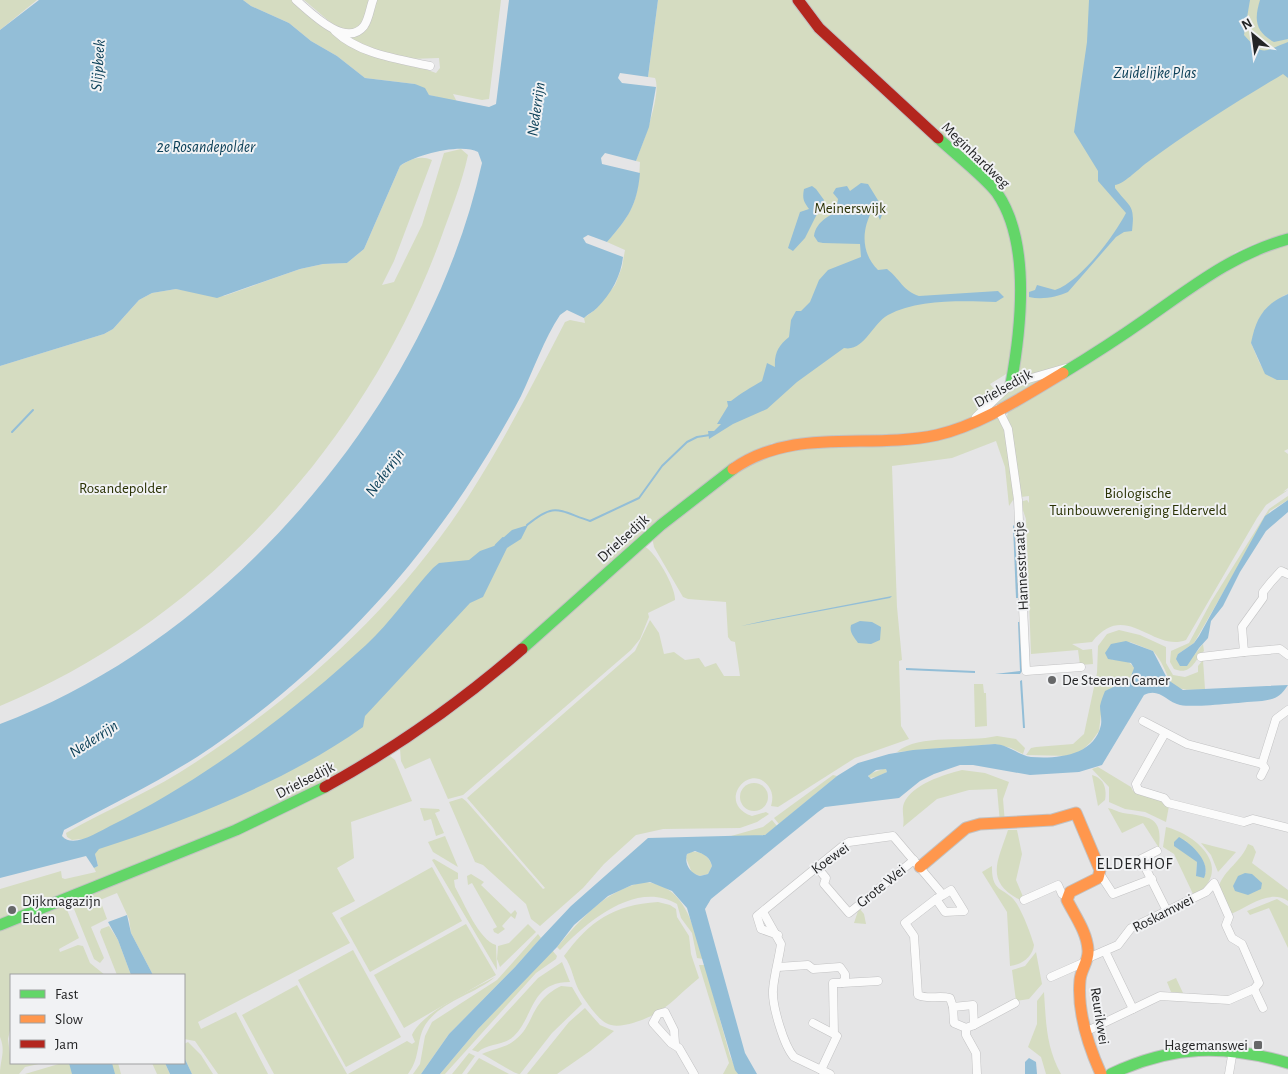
<svg xmlns="http://www.w3.org/2000/svg" width="1288" height="1074" font-family="'Alegreya Sans',sans-serif">
<style>
.green{fill:#d5dcc1;fill-rule:evenodd}
.water{fill:#93bed7;fill-rule:evenodd}
.lines{fill:none;stroke-linecap:round;stroke-linejoin:round}
.stream{stroke:#93bed7;stroke-width:2}
.street-casing{stroke:#c2c2c3;stroke-width:9}
.fast-casing{stroke:#c2c2c3;stroke-width:13}
.slow-casing{stroke:#c2c2c3;stroke-width:13}
.jam-casing{stroke:#c2c2c3;stroke-width:13}
.street{stroke:#fbfbfb;stroke-width:8}
.fast{stroke:#63d668;stroke-width:11}
.slow{stroke:#ff974d;stroke-width:11}
.jam{stroke:#b3261e;stroke-width:11}
.poi-dot{fill:#676869;stroke:#f1f2f4;stroke-width:2}
.labels{text-anchor:middle;stroke-width:4;stroke-linejoin:round;paint-order:stroke}
.street-label{font-size:15px;fill:#232425;stroke:#f1f2f4}
.park-label{font-size:15px;fill:#2a3204;stroke:#f1f2f4}
.poi-label{font-size:15px;fill:#232425;stroke:#f1f2f4;text-anchor:start}
.water-label{font-size:16px;font-style:italic;fill:#0c4058;stroke:#f1f2f4}
.neighbourhood-label{font-size:16px;letter-spacing:1px;fill:#232425;stroke:#f1f2f4}
</style>
<rect width="100%" height="100%" fill="#e5e5e6"/>
<g class="green">
<polygon points="0,0 37,0 0,30"/>
<polygon points="243,0 294,0 341,39 436,73 440,68 439,58 410,59 387,54 346,38 354,34 377,0 501,0 489,99 482,100 453,94 457,102 429,95 415,84 365,78 337,56 311,41 289,23 251,6"/>
<polygon points="304,0 371,0 364,22 352,31 336,27"/>
<path d="M658,0H1288V235L1254,244L1236,252L1159,306L1076,360L1027,377H1019L1016,368L990,384L997,393L966,421L930,433L772,443L557,613L448,704L407,733L317,787L200,841L0,922V889L61,871L62,878L65,879L96,872L94,868L98,866L95,854L82,839L72,840L67,837L66,833C110,808 157,789 199,760C305,690 401,602 470,494C505,439 535,380 565,322L570,320L585,323L584,318L596,309L615,285L622,267L625,250L607,242C633,212 638,202 640,162L636,161C643,143 662,94 655,78L648,77Z"/>
<path d="M461,149L468,155C462,183 451,210 441,238C366,444 203,621 0,706V366L104,334L113,329L139,300L152,293L176,289L224,296L300,269L323,264L347,263L364,249L400,166C410,159 421,155 432,160L394,261L382,285L394,282L422,225L444,153Z"/>
<path d="M1288,242V294L1283,296L1251,343C1260,362 1262,381 1288,380V449L1284,451L1288,454V488L1283,492L1288,490L1266,505L1257,518L1186,640C1153,653 1126,599 1092,642L1072,644L1083,650L1092,649L1093,664L1080,665L1078,650L1031,654L1026,519L1020,502L1027,500L1029,503V496L1021,497L1007,418L1008,409L1224,267Z"/>
<polygon points="1052,373 982,414 1014,387"/>
<path d="M994,417L1000,418L1003,422L1015,497L1009,506L1005,467L996,441L952,458L892,466L897,607L902,660L899,661L901,726L909,739L855,758L778,807L771,806C773,799 773,793 769,787C750,760 715,803 752,816L766,812L769,814L757,822L740,828L663,829L636,835L604,864L583,888L540,926L531,919L526,904L483,865L475,862L449,802L462,798L466,801L543,889L545,888L467,798L635,651L650,620L659,633L664,654L674,652L685,660L699,658L705,667L716,663L724,676H740L735,642L731,641L728,637L726,602L688,599L683,597L654,547L652,537L752,461L782,450L915,441Z"/>
<path d="M1288,496V500L1270,511L1194,643L1178,654H1195L1203,644L1204,651C1194,661 1191,676 1174,669L1170,662L1171,651L1189,643L1211,602L1269,509Z"/>
<path d="M644,546C656,552 676,588 675,600L648,613L649,617L640,639L631,650L463,795L448,799L430,758L405,769L401,761L400,749Z"/>
<path d="M1119,630L1140,635L1166,647V663L1173,675L1185,677L1198,672V666L1203,660L1205,689C1160,694 1175,676 1153,651L1130,642L1112,660C1121,660 1129,659 1134,668L1133,675L1122,683L1101,714L1099,731L1091,742L1080,752L1069,756L1026,755L1031,748L1036,747L1073,744L1084,734L1097,673L1098,646L1107,634Z"/>
<polygon points="974,684 983,684 984,693 986,693 987,726 975,727"/>
<path d="M997,736L1016,739L1025,748L1023,754L1011,748L995,744L897,752C919,733 968,743 997,736Z"/>
<polygon points="390,756 395,760 412,801 351,822 354,858 337,868 355,901 332,913 350,943 198,1022 201,1029 236,1012 268,1074 218,1074 195,1041 184,1039 184,975 153,975 131,933 129,919 117,893 100,900 107,919 91,927 104,958 100,963 94,959 74,909 76,898"/>
<polygon points="1098,767 1131,787 1133,791 1155,797 1169,806 1166,822 1145,812 1125,809 1109,802 1109,787 1092,769"/>
<polygon points="883,769 886,769 887,772 877,777 869,778 869,774"/>
<path d="M962,770L985,773L1009,782L1003,799L1005,823H1000L997,789L969,790L937,799L903,827C905,819 901,810 904,803C913,784 943,775 962,770Z"/>
<polygon points="833,775 837,776 779,824 774,818"/>
<path d="M1092,775C1104,778 1107,789 1105,800L1098,806Z"/>
<circle cx="754" cy="797" r="14"/>
<polygon points="420,808 439,809 440,811 435,813 444,833 436,836 431,819 424,821"/>
<path d="M1108,808C1113,809 1118,812 1123,813C1149,817 1163,816 1159,848L1143,823L1122,833Z"/>
<polygon points="772,820 777,826 765,835 759,836 731,836 763,827"/>
<path d="M1166,827C1198,835 1235,870 1194,896L1174,854L1163,847ZM1185,840C1194,851 1206,858 1206,873L1196,876L1197,862Z"/>
<path d="M1008,830H1017L1022,854L1016,880L1024,899L1020,900C984,881 998,861 1008,830Z"/>
<polygon points="445,836 458,867 433,852 428,842"/>
<polygon points="1201,843 1236,852 1218,872 1211,855"/>
<path d="M1248,844L1253,846L1256,852L1252,863L1288,890V901C1270,889 1249,906 1231,914L1219,886C1224,870 1242,861 1248,844Z"/>
<path d="M691,852C702,851 709,856 712,866L708,874L700,876L692,873L686,858L687,854Z"/>
<path d="M434,859L458,873V879L454,880L455,887C464,903 479,940 496,945L497,970L432,860Z"/>
<path d="M992,866C991,895 1007,887 1017,904C1024,916 1030,932 1034,945C1033,956 1022,965 1010,966L1007,912L982,872Z"/>
<polygon points="432,867 462,921 370,972 340,918"/>
<polygon points="471,874 484,882 481,885 511,914 515,910 517,913 515,919 511,916 502,926 505,929 498,934 494,932 493,929 497,927 472,883 468,885 467,876"/>
<path d="M643,882C686,884 693,926 703,959L697,958L692,933L681,918L677,904C636,880 587,922 560,950L557,947C583,917 603,892 643,882Z"/>
<polygon points="1277,899 1288,906 1288,948 1269,908 1250,915 1247,911"/>
<path d="M658,902L670,905L676,909L677,917L689,936L691,954L699,978C674,998 666,1013 633,1023C625,1025 614,1028 606,1023C597,1018 587,1003 581,994C573,982 573,967 564,956C590,921 613,905 658,902Z"/>
<path d="M59,904L67,910L79,938L59,949L60,952L78,945L83,946L90,963L105,975H11V1026L8,1039L11,1063H43L25,1067L19,1074H0C0,1060 6,1051 0,1037V928Z"/>
<polygon points="859,908 864,914 866,924 854,923"/>
<polygon points="466,924 496,975 404,1028 374,975"/>
<polygon points="528,924 536,932 500,967 497,959 498,946 509,943"/>
<polygon points="109,926 118,940 131,975 117,975 100,932 101,929"/>
<polygon points="538,934 541,938 515,967 449,1034 421,1074 413,1074 420,1064 425,1036 432,1022 497,980"/>
<polygon points="353,950 401,1037 346,1067 298,980"/>
<polygon points="552,950 557,956 556,959 536,973 445,1074 440,1074 478,1029"/>
<polygon points="1036,952 1042,984 1029,999 1016,1001 1012,970 1025,966"/>
<path d="M562,962L570,982C530,982 534,1017 514,1036C504,1046 487,1043 478,1052L472,1050L538,978Z"/>
<polygon points="699,965 705,965 730,1056 738,1074 723,1074 729,1063"/>
<path d="M495,977C475,994 445,1000 428,1021C415,1037 422,1056 408,1074H348L407,1041L412,1044L415,1042L412,1035C422,1012 473,989 495,977Z"/>
<polygon points="1176,978 1183,993 1171,992 1167,982"/>
<polygon points="297,985 347,1074 274,1074 242,1015"/>
<path d="M561,986L572,987L582,1004L552,1033L520,1074C514,1074 491,1058 482,1054C493,1049 506,1048 515,1040C535,1025 529,1002 561,986Z"/>
<path d="M1044,992C1046,1022 1046,1047 1061,1074H1046L1041,1057L1028,1047L1037,1024V1001Z"/>
<polygon points="585,1008 600,1025 614,1031 590,1051 557,1074 527,1074 569,1022"/>
<polygon points="188,1042 201,1055 213,1074 192,1074 184,1057 184,1044"/>
<polygon points="469,1053 475,1056 462,1074 452,1074"/>
<polygon points="479,1058 509,1074 467,1074"/>
<polygon points="62,1063 118,1063 121,1074 25,1074"/>
<polygon points="152,1063 165,1063 170,1074 157,1074"/>
</g>
<g class="water">
<path d="M39,0H243L251,6L289,23L311,41L337,56L365,78L415,84L425,88L429,95L489,107L496,104L509,0H658L648,77L620,73L618,78L622,83L656,87L649,127L636,161L605,153L601,158L602,164L640,173C637,206 628,218 607,242L588,235L583,238L586,243L623,257C621,276 611,294 597,308C593,312 588,314 584,318L567,310L560,315C544,339 534,369 521,396C504,428 485,460 465,490C395,595 302,688 197,757C154,784 109,806 64,830L62,836C73,849 98,832 110,826C204,780 289,715 366,645C391,622 410,593 433,568L439,563L469,560L480,551L494,546L512,530L528,525L521,539L507,548L483,597L470,603L365,716L363,727C289,780 186,821 99,849L95,854L98,866L94,868L86,856L0,878V724C230,638 429,402 482,163L478,152C461,143 415,155 400,166L364,249L347,263L323,264L300,269L217,298L176,289L152,293L139,300L113,329L104,334L0,366V30Z"/>
<path d="M1089,0H1250L1244,35C1264,57 1262,52 1288,42V78L1283,74C1238,101 1188,132 1145,164C1139,169 1122,185 1115,185V188C1131,209 1135,204 1132,231L1124,232L1116,237L1068,292C1057,297 1042,300 1029,297V292L1035,290L1037,285L1055,290C1080,282 1114,236 1126,213L1098,181V171L1074,132L1087,42Z"/>
<path d="M1260,0H1288V39L1274,42C1255,32 1254,19 1260,0Z"/>
<path d="M861,183L868,184L884,210L880,220L875,209H873C861,230 861,253 878,270L887,269C900,279 903,291 919,296L998,291L1004,297L996,302C963,301 918,299 888,315C872,324 864,352 844,348L797,382L767,409L733,424L709,439L708,431H714L721,424H717L728,406L727,401H731C741,393 750,388 762,381L767,363L775,367C774,353 779,345 789,337L791,320L796,311H801L810,302L819,280L828,270L861,257L860,244L823,243L818,242L814,236C816,221 831,214 844,209L837,205L838,199L833,193L836,188L847,186L850,191Z"/>
<path d="M812,186L816,189L824,200L805,238L793,251L788,248L800,212L809,209C804,202 802,199 804,189Z"/>
<path d="M1288,294V380H1277L1265,374L1251,343C1256,318 1264,304 1288,294Z"/>
<polygon points="1288,500 1288,512 1266,531 1240,572 1223,606 1211,621 1208,638 1199,648 1187,666 1180,666 1176,659 1178,654 1194,643 1199,636 1265,516"/>
<polygon points="1014,525 1019,598 1016,598 1013,526"/>
<polygon points="892,596 890,598 741,626 763,621"/>
<path d="M860,621L872,622L881,627L880,640L871,644L858,643C854,637 849,632 851,625Z"/>
<polygon points="1018,622 1020,622 1022,671 1020,674 995,674 1020,671"/>
<path d="M1126,641L1153,651L1168,680L1183,690L1288,685C1280,697 1276,699 1262,701C1241,702 1198,708 1180,705C1167,702 1159,687 1144,695L1102,765L1079,772L1030,775L973,765H960L934,774L920,781L899,798L825,807L818,812L711,899L705,909L745,1053L757,1074H738L735,1070L687,908L672,891L650,882L632,885L608,896L574,925L557,947L478,1029L440,1074H421L449,1034L515,967L539,940L571,906L648,838L765,835L837,776L858,763L889,754L913,750L995,744C1009,745 1018,755 1031,757C1057,759 1094,756 1101,725C1102,718 1100,712 1100,706C1101,701 1103,696 1105,691L1130,679L1134,668L1131,663L1108,659L1105,653L1111,644ZM886,769L887,772L871,779L868,776L876,770ZM695,851C704,854 710,857 712,866L708,874L700,876C690,873 684,864 687,854Z"/>
<polygon points="906,668 975,671 975,673 906,670"/>
<polygon points="1022,680 1025,728 1023,728 1020,681"/>
<path d="M1179,837C1192,844 1212,863 1204,878L1196,876L1197,862L1174,846V842Z"/>
<polygon points="1245,873 1252,874 1262,883 1261,889 1248,895 1235,891 1233,886 1238,876"/>
<polygon points="127,915 131,933 153,975 131,975 118,940 108,922"/>
<polygon points="184,1057 192,1074 170,1074 165,1063 184,1063"/>
<polygon points="1029,1058 1036,1062 1037,1074 1025,1074 1025,1062"/>
<polygon points="69,1063 112,1063 115,1074 72,1074"/>
</g>
<g class="lines">
<g class="stream">
<polyline points="12,432 33,410"/>
<path d="M527,525C555,502 557,510 590,521L639,498L662,466L687,442L697,437L710,435"/>
<polyline points="496,545 503,538"/>
</g>
<g class="street-casing">
<g id="street">
<path d="M296,0C310,12 346,49 364,26C369,19 370,8 373,0"/>
<path d="M335,31C359,54 398,59 430,66"/>
<polyline points="998,409 1008,429 1018,500 1026,671 1081,667"/>
<polyline points="976,417 1011,384 1066,368"/>
<polyline points="1288,574 1281,571 1271,582 1263,592 1263,598 1242,627 1244,652 1280,649 1288,655"/>
<polyline points="1201,657 1244,652"/>
<polyline points="1143,721 1187,744 1262,764 1276,719 1288,710"/>
<polyline points="1165,733 1136,784 1138,790 1164,798 1168,803 1244,822 1253,819 1288,828"/>
<polyline points="1261,776 1265,768 1262,764"/>
<polyline points="1157,851 1141,859 1167,911"/>
<polyline points="816,866 826,878 824,884 849,913 914,860"/>
<polyline points="1100,874 1113,894 1152,879"/>
<path d="M936,899L905,923L914,936L918,995C928,1000 939,995 950,998L953,1007"/>
<polyline points="1024,900 1058,885 1062,894 1067,896"/>
<path d="M763,912L781,944C779,959 774,975 773,990C772,1006 784,1046 794,1057L830,1074"/>
<polyline points="778,935 761,929 757,916 844,845 849,842 893,836 943,895 951,890 964,911 945,912 936,899 943,895"/>
<polyline points="1105,951 1133,1009"/>
<polyline points="778,967 808,965 813,969 840,967 845,974 845,979 842,983 833,983 834,1034 837,1036 821,1070"/>
<polyline points="1051,977 1085,962"/>
<polyline points="842,983 878,981"/>
<polyline points="1254,989 1263,1008"/>
<polygon points="973,1005 974,1025 966,1028 954,1023 953,1007"/>
<polyline points="813,1023 834,1034"/>
<polyline points="974,1025 1015,1003"/>
<polyline points="966,1028 966,1035 976,1053 977,1074"/>
<polyline points="1085,1032 1160,996 1229,1000 1254,989 1259,983 1242,944 1232,938 1226,925 1229,917 1214,883 1206,892 1131,928 1118,945 1088,958"/>
<polyline points="675,1043 674,1030 665,1012 658,1014 653,1023 671,1043 679,1048 694,1074"/>
<polyline points="1229,1074 1233,1050"/>
</g>
</g>
<g class="fast-casing">
<g id="fast">
<path d="M938,138C954,153 985,177 997,193C1031,242 1021,329 1011,384"/>
<path d="M1063,373C1091,356 1119,338 1146,319C1192,287 1233,254 1288,239"/>
<polyline points="522,649 661,525 733,469"/>
<polyline points="0,925 236,830 325,787"/>
<path d="M1111,1074C1172,1045 1224,1044 1288,1063"/>
</g>
</g>
<g class="slow-casing">
<g id="slow">
<path d="M733,469C795,426 867,450 937,435C981,425 1024,396 1063,373"/>
<path d="M920,867L966,828L980,824L1052,820L1076,813L1100,870L1098,878L1070,892L1067,900C1075,916 1087,932 1088,950C1089,961 1081,969 1080,980C1077,1012 1088,1045 1101,1074"/>
</g>
</g>
<g class="jam-casing">
<g id="jam">
<polyline points="798,0 819,28 938,138"/>
<path d="M325,787C396,748 461,702 522,649"/>
</g>
</g>
<use href="#street" class="street"/>
<use href="#fast" class="fast"/>
<use href="#slow" class="slow"/>
<use href="#jam" class="jam"/>
</g>
<g class="poi-dot">
<circle cx="1052" cy="680" r="5"/>
<circle cx="12" cy="910" r="5"/>
<rect x="1253" y="1040" width="10" height="10" rx="2.5"/>
</g>
<g class="labels">
<g class="street-label">
<text transform="translate(976 155) rotate(44)" y="5">Meginhardweg</text>
<text transform="translate(1003 388) rotate(-29)" y="5">Drielsedijk</text>
<text transform="translate(623 538) rotate(-42)" y="5">Drielsedijk</text>
<text transform="translate(1021 566) rotate(-93)" y="5">Hannesstraatje</text>
<text transform="translate(305 780) rotate(-27)" y="5">Drielsedijk</text>
<text transform="translate(830 858) rotate(-36)" y="5">Koewei</text>
<text transform="translate(881 886) rotate(-39)" y="5">Grote Wei</text>
<text transform="translate(1163 913) rotate(-27)" y="5">Roskamwei</text>
<text transform="translate(1100 1016) rotate(81)" y="5">Reurikwei</text>
</g>
<g class="park-label">
<text x="850" y="213">Meinerswijk</text>
<text x="123" y="493">Rosandepolder</text>
<text x="1138" y="498">Biologische<tspan x="1138" dy="17">Tuinbouwvereniging Elderveld</tspan></text>
</g>
<g class="poi-label">
<text x="1062" y="685">De Steenen Camer</text>
<text x="22" y="906">Dijkmagazijn<tspan x="22" dy="17">Elden</tspan></text>
<text x="1248" y="1050" text-anchor="end">Hagemanswei</text>
</g>
<g class="water-label">
<text transform="translate(97 65) rotate(-86)" y="6">Slijpbeek</text>
<text x="1155" y="78">Zuidelijke Plas</text>
<text transform="translate(535 109) rotate(-82)" y="6">Nederrijn</text>
<text x="206" y="152">2e Rosandepolder</text>
<text transform="translate(384 472) rotate(-54)" y="6">Nederrijn</text>
<text transform="translate(93 738) rotate(-33)" y="6">Nederrijn</text>
</g>
<g class="neighbourhood-label">
<text x="1135" y="869">ELDERHOF</text>
</g>
</g>
<rect x="10" y="974" width="175" height="90" fill="#f1f2f4" stroke="#9fa0a1"/>
<rect x="20" y="990" width="25" height="8" fill="#63d668" stroke="#9fa0a1"/>
<text x="55" y="999" font-size="15" fill="#232425">Fast</text>
<rect x="20" y="1015" width="25" height="8" fill="#ff974d" stroke="#9fa0a1"/>
<text x="55" y="1024" font-size="15" fill="#232425">Slow</text>
<rect x="20" y="1040" width="25" height="8" fill="#b3261e" stroke="#9fa0a1"/>
<text x="55" y="1049" font-size="15" fill="#232425">Jam</text>
<g transform="translate(1253 35) rotate(331)" stroke="#f1f2f4" stroke-width="4" paint-order="stroke">
<path d="M0-4L9 19L0 12L-9 19Z" fill="#232425"/>
<text y="-8" font-size="14" font-weight="bold" text-anchor="middle" fill="#232425">N</text>
</g>
</svg>
